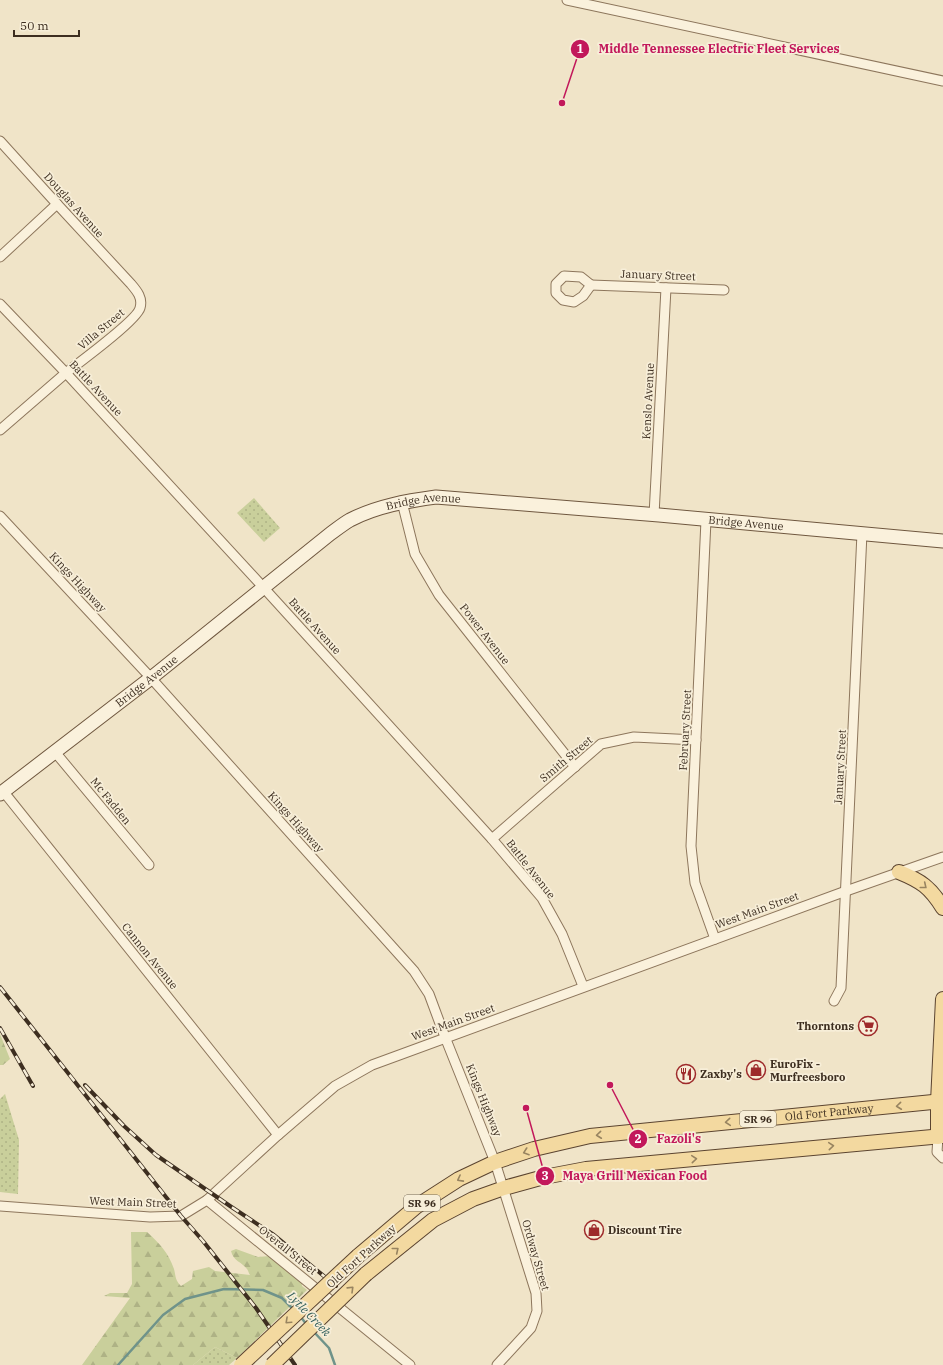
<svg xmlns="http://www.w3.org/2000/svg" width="943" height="1365" font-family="'IBM Plex Serif',serif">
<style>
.grass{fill:url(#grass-dots)}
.forest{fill:url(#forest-firs)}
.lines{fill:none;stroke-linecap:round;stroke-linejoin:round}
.stream{stroke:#6f938a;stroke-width:2.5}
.street-casing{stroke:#8d765c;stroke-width:11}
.secondary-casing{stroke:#6f573f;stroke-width:15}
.primary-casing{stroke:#5b4430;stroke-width:16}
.street{stroke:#faf1dc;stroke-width:9}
.secondary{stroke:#faf1dc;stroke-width:13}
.primary{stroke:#f3d9a0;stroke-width:14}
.rail-casing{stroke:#3d2e20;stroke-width:4}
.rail{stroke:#f7eed8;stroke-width:2.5;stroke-dasharray:8;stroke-linecap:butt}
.primary-bridge-casing{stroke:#5b4430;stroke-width:16;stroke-linecap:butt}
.primary-bridge{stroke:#f3d9a0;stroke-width:14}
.oneway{stroke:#988460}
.labels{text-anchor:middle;stroke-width:3.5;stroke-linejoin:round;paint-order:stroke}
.shield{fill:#f7eed8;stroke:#756857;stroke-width:1}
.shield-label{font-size:10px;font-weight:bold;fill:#3d2e20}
.street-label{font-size:11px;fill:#3d2e20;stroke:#f7eed8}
.poi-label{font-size:11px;font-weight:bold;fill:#3d2e20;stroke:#f7eed8;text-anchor:start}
.water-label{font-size:12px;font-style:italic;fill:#2f5d5a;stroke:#f7eed8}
.leader{fill:none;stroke:#c2185b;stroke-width:1.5}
.callout-dot{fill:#c2185b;stroke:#f7eed8;stroke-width:1.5}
.mark-label{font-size:12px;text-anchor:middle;font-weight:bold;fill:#fff}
.callout-label{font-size:12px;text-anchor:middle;font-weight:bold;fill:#c2185b;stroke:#f7eed8;stroke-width:3.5;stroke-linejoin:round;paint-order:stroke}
</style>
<defs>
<pattern id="grass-dots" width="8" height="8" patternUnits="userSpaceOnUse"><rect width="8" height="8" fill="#c9cf9b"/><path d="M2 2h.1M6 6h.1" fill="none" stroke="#aeb285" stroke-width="1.8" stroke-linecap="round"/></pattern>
<pattern id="forest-firs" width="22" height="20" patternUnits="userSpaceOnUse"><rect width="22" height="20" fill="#c9cf9b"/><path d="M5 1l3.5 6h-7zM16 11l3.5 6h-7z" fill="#aeb285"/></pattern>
</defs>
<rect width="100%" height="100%" fill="#f0e4c8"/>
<g class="grass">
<polygon points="254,498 280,528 264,542 237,513"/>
<polygon points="5,1094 19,1140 18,1194 0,1192 0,1099"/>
<polygon points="215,1347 237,1358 229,1365 193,1365"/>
</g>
<g class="forest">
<polygon points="0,1034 10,1059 3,1065 0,1065"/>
<path d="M131,1232H147C160,1244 168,1252 174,1269C176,1277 175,1280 181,1286L192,1279L193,1271L209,1267L215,1271L250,1275C249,1274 248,1270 247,1269C242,1262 233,1261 231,1251L236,1249L258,1257L281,1255L301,1271L302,1286L307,1290L237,1358L215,1347L193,1365H82L130,1298L104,1296L110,1293H127L132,1284Z"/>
</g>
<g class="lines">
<g class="stream">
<polyline points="300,1316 307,1325"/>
<polyline points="313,1331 329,1348 335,1365"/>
<polyline points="118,1365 163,1315 185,1299 224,1289 263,1290 282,1298 294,1310"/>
</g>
<g class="street-casing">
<g id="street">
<polyline points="567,0 943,81"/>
<path d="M0,141L57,204L131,284C137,291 143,298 140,308C137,320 80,362 67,372C45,391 22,411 0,430"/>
<polyline points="0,257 57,204"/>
<polygon points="564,276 581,277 591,285 583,296 574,302 563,300 556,293 556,284"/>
<polyline points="591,285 724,290"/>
<polyline points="0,304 66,373 263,587 492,839 542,898 562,934 583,986"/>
<polyline points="402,502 415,554 439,595 575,767"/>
<polyline points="654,515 666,288"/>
<polyline points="0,516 151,678 414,971 429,994 445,1037 495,1162 536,1293 537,1311 531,1328 497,1365"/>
<polyline points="706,520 691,846 695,883 715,939"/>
<polyline points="55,752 149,865"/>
<polyline points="3,791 278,1135"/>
<polyline points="492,839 601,744 634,737 696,740"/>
<polyline points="834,1001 841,988 862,533"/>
<polyline points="938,1137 937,1152 943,1158"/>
<polyline points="207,1200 410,1365"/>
<polyline points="0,1206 150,1217 181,1216 207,1200 278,1135 335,1086 372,1065 846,891 943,857"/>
</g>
</g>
<g class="secondary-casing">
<g id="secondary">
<path id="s1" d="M0,794L151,678L330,534C337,529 343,524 350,520C377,506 407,501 436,497L659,515L943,541"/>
</g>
</g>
<g class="primary-casing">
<g id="primary">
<path d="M899,872C921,881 930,887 943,908"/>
<polyline points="938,1137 938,1102 943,999"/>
<path id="s2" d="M358,1256L417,1206L459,1179L495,1162L534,1149L590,1136L943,1101"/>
<polyline points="366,1274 433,1220 473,1199 504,1188 544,1177 586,1169 943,1136"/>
</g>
</g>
<use href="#street" class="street"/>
<use href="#secondary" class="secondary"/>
<use href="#primary" class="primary"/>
<g class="rail-casing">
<g id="rail">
<polyline points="0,987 181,1216 203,1241 256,1308 295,1365"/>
<polyline points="0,1028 33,1086"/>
<polyline points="85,1085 124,1126 156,1155 230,1206 274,1235 336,1286"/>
</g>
</g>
<use href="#rail" class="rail"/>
<g class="primary-bridge-casing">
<g id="primary-bridge">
<polyline points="241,1365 358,1256"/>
<polyline points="272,1365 366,1274"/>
</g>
</g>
<use href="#primary-bridge" class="primary-bridge"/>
</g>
<defs><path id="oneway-chevron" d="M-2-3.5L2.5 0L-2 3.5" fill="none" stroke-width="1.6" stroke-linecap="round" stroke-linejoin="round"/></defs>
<g class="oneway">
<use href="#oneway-chevron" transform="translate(924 886) rotate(39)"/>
<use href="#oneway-chevron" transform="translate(899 1106) rotate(174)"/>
<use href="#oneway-chevron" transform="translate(728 1122) rotate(175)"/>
<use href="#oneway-chevron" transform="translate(599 1135) rotate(174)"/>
<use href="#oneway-chevron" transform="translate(831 1146) rotate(-5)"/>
<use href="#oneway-chevron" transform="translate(526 1152) rotate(161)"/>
<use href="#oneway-chevron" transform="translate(694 1159) rotate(-5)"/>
<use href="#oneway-chevron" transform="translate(460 1179) rotate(152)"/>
<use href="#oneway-chevron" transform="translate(396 1250) rotate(-39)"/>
<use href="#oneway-chevron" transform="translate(351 1289) rotate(-44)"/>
<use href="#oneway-chevron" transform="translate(288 1321) rotate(137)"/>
</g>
<defs>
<g id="supermarket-ring" transform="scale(1)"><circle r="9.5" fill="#f7eed8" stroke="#9e2a2b" stroke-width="1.5"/><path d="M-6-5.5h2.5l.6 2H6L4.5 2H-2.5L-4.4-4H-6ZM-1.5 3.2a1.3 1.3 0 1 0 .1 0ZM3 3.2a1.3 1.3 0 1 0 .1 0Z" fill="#9e2a2b"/></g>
<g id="shop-ring" transform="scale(1)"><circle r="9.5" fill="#f7eed8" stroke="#9e2a2b" stroke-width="1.5"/><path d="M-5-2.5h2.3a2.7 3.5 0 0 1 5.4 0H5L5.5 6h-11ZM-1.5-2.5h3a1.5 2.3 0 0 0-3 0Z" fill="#9e2a2b"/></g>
<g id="restaurant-ring" transform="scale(1)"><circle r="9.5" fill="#f7eed8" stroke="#9e2a2b" stroke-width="1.5"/><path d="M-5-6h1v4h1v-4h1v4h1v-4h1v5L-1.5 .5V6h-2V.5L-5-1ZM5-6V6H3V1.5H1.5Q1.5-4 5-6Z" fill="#9e2a2b"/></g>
</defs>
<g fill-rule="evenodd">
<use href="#supermarket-ring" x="868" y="1026"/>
<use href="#shop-ring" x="756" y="1070"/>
<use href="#restaurant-ring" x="686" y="1074"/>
<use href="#shop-ring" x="594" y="1230"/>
</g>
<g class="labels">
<g class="shield">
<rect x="740" y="1111" width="36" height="16" rx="3"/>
<rect x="404" y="1195" width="36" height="16" rx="3"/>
</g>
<g class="shield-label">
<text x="758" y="1123">SR 96</text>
<text x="422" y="1207">SR 96</text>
</g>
<g class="street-label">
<text transform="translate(74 205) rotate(48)" y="4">Douglas Avenue</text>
<text transform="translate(658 275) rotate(2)" y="4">January Street</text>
<text transform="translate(101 329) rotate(-40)" y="4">Villa Street</text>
<text transform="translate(96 388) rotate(47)" y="4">Battle Avenue</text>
<text transform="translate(648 401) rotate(-87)" y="4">Kenslo Avenue</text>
<text dy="4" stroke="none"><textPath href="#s1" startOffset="521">Bridge Avenue</textPath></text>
<text dy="4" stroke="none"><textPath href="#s1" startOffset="845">Bridge Avenue</textPath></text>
<text transform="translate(78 582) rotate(47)" y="4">Kings Highway</text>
<text transform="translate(315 626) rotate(48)" y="4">Battle Avenue</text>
<text transform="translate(485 634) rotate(52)" y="4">Power Avenue</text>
<text dy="4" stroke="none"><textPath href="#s1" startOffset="185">Bridge Avenue</textPath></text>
<text transform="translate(685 730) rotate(-87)" y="4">February Street</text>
<text transform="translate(566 759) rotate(-40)" y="4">Smith Street</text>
<text transform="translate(840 767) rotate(-87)" y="4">January Street</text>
<text transform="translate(111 801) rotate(51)" y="4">Mc Fadden</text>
<text transform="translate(296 822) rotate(48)" y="4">Kings Highway</text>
<text transform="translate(531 869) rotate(52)" y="4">Battle Avenue</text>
<text transform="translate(757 910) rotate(-20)" y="4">West Main Street</text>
<text transform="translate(150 956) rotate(51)" y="4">Cannon Avenue</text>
<text transform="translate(453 1022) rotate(-20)" y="4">West Main Street</text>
<text transform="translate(484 1100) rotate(68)" y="4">Kings Highway</text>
<text dy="4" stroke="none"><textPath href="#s2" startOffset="506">Old Fort Parkway</textPath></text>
<text transform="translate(133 1202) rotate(2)" y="4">West Main Street</text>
<text transform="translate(288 1250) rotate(39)" y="4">Overall Street</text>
<text transform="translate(536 1255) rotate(74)" y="4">Ordway Street</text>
<text transform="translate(361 1256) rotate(-42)" y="4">Old Fort Parkway</text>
</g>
<g class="poi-label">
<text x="854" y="1030" text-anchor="end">Thorntons</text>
<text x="770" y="1068">EuroFix -<tspan x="770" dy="13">Murfreesboro</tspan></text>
<text x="700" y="1078">Zaxby's</text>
<text x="608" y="1234">Discount Tire</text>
</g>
<g class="water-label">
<text transform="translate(309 1314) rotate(46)" y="4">Lytle Creek</text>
</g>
</g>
<path class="leader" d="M562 103L580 49M610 1085L638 1139M526 1108L545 1176"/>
<g class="callout-dot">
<circle cx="562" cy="103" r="4"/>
<circle cx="610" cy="1085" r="4"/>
<circle cx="526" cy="1108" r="4"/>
<circle cx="580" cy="49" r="10"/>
<circle cx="638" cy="1139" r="10"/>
<circle cx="545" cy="1176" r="10"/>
</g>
<g class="mark-label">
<text x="580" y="53">1</text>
<text x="638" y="1143">2</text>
<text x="545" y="1180">3</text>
</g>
<g class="callout-label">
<text x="719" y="53">Middle Tennessee Electric Fleet Services</text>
<text x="679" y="1143">Fazoli's</text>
<text x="635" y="1180">Maya Grill Mexican Food</text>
</g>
<path d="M14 30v6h65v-6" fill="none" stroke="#3d2e20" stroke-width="2"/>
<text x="20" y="30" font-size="12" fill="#3d2e20" stroke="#f7eed8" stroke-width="3" paint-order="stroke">50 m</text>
</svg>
